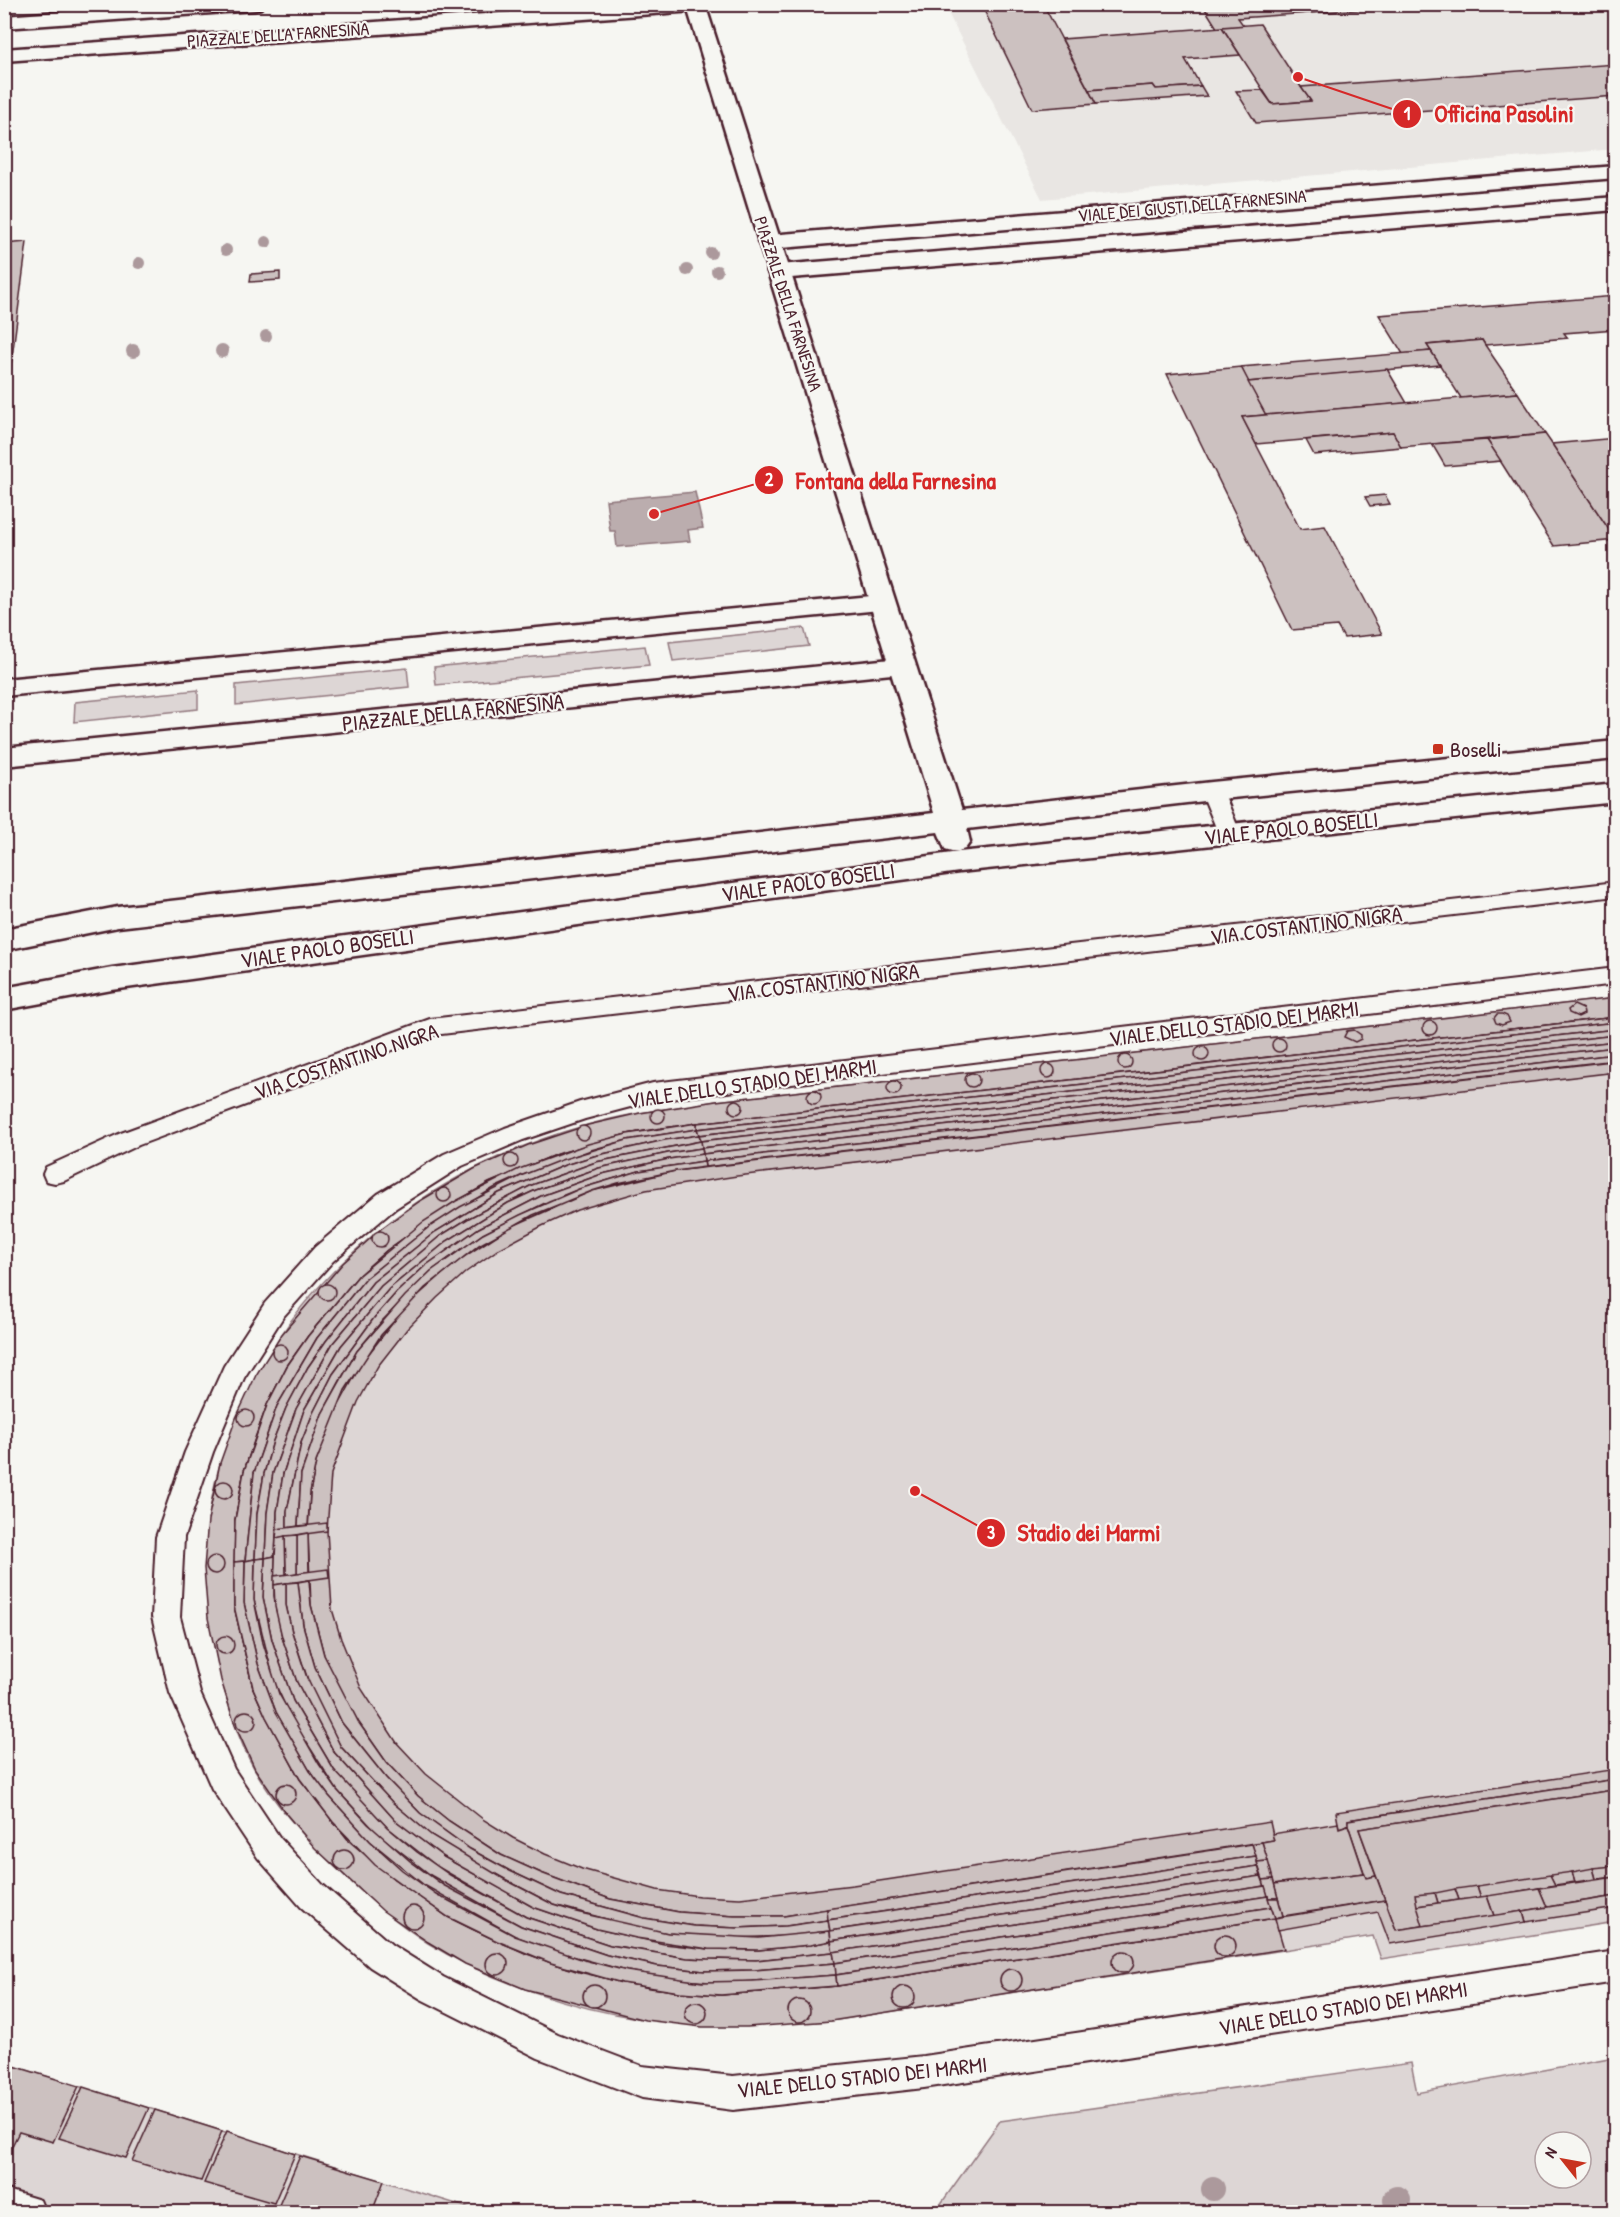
<svg xmlns="http://www.w3.org/2000/svg" width="1620" height="2217" font-family="'Patrick Hand',sans-serif">
<style>
.built{fill:#e9e6e3}
.green{fill:#ddd6d5;stroke:#947a80;stroke-width:1.5;fill-rule:evenodd}
.water{fill:#bbadae;stroke:#8e747a;stroke-width:1.5}
.building{fill:#ccc1c0;stroke:#4a1f2b;stroke-width:1.5}
.lines{fill:none;stroke-linecap:round;stroke-linejoin:round}
.service-casing{stroke:#4a1f2b;stroke-width:4}
.pedestrian-casing{stroke:#4a1f2b;stroke-width:5}
.minor-casing{stroke:#4a1f2b;stroke-width:5}
.tertiary-casing{stroke:#4a1f2b;stroke-width:5}
.service{fill:#f6f6f2;fill-rule:evenodd}
.pedestrian{fill:#f6f6f2;fill-rule:evenodd}
.minor{fill:#f6f6f2;fill-rule:evenodd}
.tertiary{fill:#f6f6f2;fill-rule:evenodd}
.tree{fill:#ac999c}
.poi-dot{fill:#c8321e;stroke:#f6f6f2;stroke-width:2}
.labels{text-anchor:middle;stroke-width:4.5;stroke-linejoin:round;paint-order:stroke}
.far-street-label{font-size:18px;fill:#4a1f2b;stroke:#f6f6f2}
.street-label{font-size:22px;fill:#4a1f2b;stroke:#f6f6f2}
.poi-label{font-size:22px;fill:#4a1f2b;stroke:#f6f6f2;text-anchor:start}
.leader{fill:none;stroke:#d62828;stroke-width:2}
.callout-dot{fill:#d62828;stroke:#f6f6f2;stroke-width:2}
.mark-label{font-size:18px;text-anchor:middle;font-weight:bold;fill:#fff}
.callout-label{font-size:24px;text-anchor:middle;font-weight:bold;fill:#d62828;stroke:#f6f6f2;stroke-width:4.5;stroke-linejoin:round;paint-order:stroke}
</style>
<rect width="100%" height="100%" fill="#f6f6f2"/>
<filter id="ink" filterUnits="userSpaceOnUse"><feTurbulence type="fractalNoise" baseFrequency=".0167" numOctaves="2"/><feDisplacementMap in="SourceGraphic" scale="12" xChannelSelector="R" yChannelSelector="G"/><feConvolveMatrix kernelMatrix="1 2 1 2 8 2 1 2 1" color-interpolation-filters="sRGB"/></filter>
<g filter="url(#ink)">
<polygon class="built" points="944,5 1615,5 1615,149 1042,199"/>
<g class="green">
<polygon points="804,628 809,646 673,661 669,642"/>
<polygon points="645,646 649,665 436,685 434,667"/>
<polygon points="407,668 409,687 236,705 236,685"/>
<polygon points="198,690 198,709 74,722 75,702"/>
<path d="M1615,998V1922L1381,1959L1373,1936L831,2021C787,2024 744,2023 700,2021C681,2021 661,2022 643,2019C573,2009 487,1980 428,1943C393,1921 362,1893 333,1865C304,1837 275,1805 255,1770C235,1735 224,1693 216,1654C201,1591 202,1530 219,1467C226,1445 240,1422 250,1401C261,1379 269,1354 282,1334C306,1296 348,1255 383,1227C443,1180 514,1145 587,1125C629,1113 673,1108 716,1101Z"/>
<path d="M1615,2057V2212H935L1000,2121L1411,2063L1417,2093ZM1545,2142H1581V2178H1545Z"/>
<polygon points="4,2063 482,2212 5,2212"/>
</g>
<polygon class="water" points="695,492 703,528 688,530 690,541 617,547 615,531 610,531 606,500"/>
<g class="building">
<polygon points="981,4 1043,4 1096,104 1032,109"/>
<polygon points="1202,4 1365,4 1368,9 1238,18 1244,26 1217,28"/>
<polygon points="1260,24 1301,87 1311,101 1272,104 1222,27"/>
<polygon points="1222,27 1240,55 1185,59 1201,86 1156,89 1153,85 1089,90 1062,39"/>
<polygon points="1616,64 1616,96 1256,123 1236,91 1262,90 1272,104 1311,101 1301,87"/>
<polygon points="1153,85 1156,89 1201,86 1207,96 1096,104 1089,90"/>
<polygon points="27,242 4,419 4,244"/>
<polygon points="280,272 280,280 250,282 251,274"/>
<polygon points="1616,296 1616,329 1564,333 1568,338 1485,345 1482,340 1427,345 1431,351 1403,354 1379,315"/>
<polygon points="1482,340 1485,345 1518,393 1461,398 1427,345"/>
<polygon points="1431,351 1440,365 1248,382 1241,367"/>
<polygon points="1241,367 1266,415 1242,417 1300,529 1325,526 1382,634 1344,638 1337,626 1292,630 1167,374"/>
<polygon points="1387,369 1407,403 1266,415 1248,382"/>
<polygon points="1518,393 1545,434 1401,447 1393,432 1256,444 1242,417"/>
<polygon points="1393,432 1401,447 1314,455 1306,440"/>
<polygon points="1545,434 1552,444 1616,540 1554,546 1487,440"/>
<polygon points="1616,438 1616,540 1552,444"/>
<polygon points="1487,440 1501,461 1445,466 1432,444"/>
<polygon points="1385,495 1390,504 1370,506 1365,497"/>
<polygon points="1616,998 1616,1017 697,1123 627,1134 557,1154 489,1183 452,1204 387,1250 359,1275 308,1336 287,1366 267,1405 255,1438 244,1471 235,1520 234,1606 253,1688 260,1704 300,1779 349,1841 394,1879 448,1917 472,1929 527,1954 579,1972 649,1988 721,1995 837,1986 1275,1918 1284,1949 831,2021 747,2027 702,2027 645,2020 525,1989 465,1964 428,1942 383,1911 315,1848 287,1815 255,1769 235,1725 221,1680 208,1618 204,1568 208,1520 220,1463 236,1418 256,1375 282,1334 343,1263 382,1228 420,1201 474,1169 528,1145 588,1125 640,1113 716,1101"/>
<polygon points="1574,1005 1583,1009 1584,1014 1578,1017 1569,1013 1568,1010"/>
<polygon points="1502,1014 1507,1016 1510,1022 1502,1025 1496,1023 1494,1018 1497,1014"/>
<polygon points="1616,1017 1616,1061 698,1168 644,1177 592,1191 508,1228 456,1262 425,1288 381,1335 345,1390 333,1416 316,1462 310,1492 308,1533 311,1605 324,1655 359,1723 387,1763 418,1796 449,1821 501,1855 541,1873 610,1899 679,1912 734,1916 784,1916 1252,1844 1275,1918 837,1986 721,1995 680,1992 622,1983 551,1963 497,1941 448,1917 394,1879 360,1850 333,1822 300,1779 266,1717 253,1688 234,1606 235,1520 244,1471 267,1405 287,1366 308,1336 359,1275 387,1250 452,1204 489,1183 557,1154 627,1134 662,1128"/>
<polygon points="1616,1017 1616,1022 697,1129 697,1123"/>
<circle cx="1430" cy="1028" r="7"/>
<polygon points="1616,1022 1616,1029 699,1135 697,1129"/>
<polygon points="1616,1029 1616,1035 701,1141 699,1135"/>
<polygon points="1354,1030 1361,1035 1361,1039 1355,1042 1344,1037 1347,1031"/>
<polygon points="1616,1035 1616,1041 702,1148 701,1141"/>
<circle cx="1279" cy="1045" r="7"/>
<polygon points="1616,1041 1616,1047 703,1154 702,1148"/>
<polygon points="1616,1047 1616,1054 704,1161 703,1154"/>
<circle cx="1202" cy="1054" r="7"/>
<polygon points="1616,1054 1616,1060 705,1167 704,1161"/>
<circle cx="1125" cy="1062" r="7"/>
<polygon points="1612,1061 1616,1061 1616,1072 737,1176 646,1190 577,1210 542,1226 499,1249 466,1272 437,1298 407,1329 378,1366 358,1402 331,1474 327,1531 332,1609 341,1639 361,1688 397,1743 426,1774 484,1820 513,1838 545,1854 582,1869 657,1890 699,1896 740,1898 853,1885 1270,1822 1274,1840 784,1916 734,1916 679,1912 610,1899 541,1873 501,1855 449,1821 418,1796 387,1763 359,1723 336,1683 324,1655 311,1605 308,1533 310,1492 316,1462 333,1416 363,1361 406,1306 456,1262 508,1228 592,1191 675,1171"/>
<circle cx="1048" cy="1071" r="7"/>
<circle cx="972" cy="1080" r="7"/>
<circle cx="894" cy="1088" r="7"/>
<circle cx="814" cy="1097" r="7"/>
<circle cx="736" cy="1107" r="7"/>
<circle cx="658" cy="1116" r="7"/>
<polygon points="697,1123 697,1129 627,1140 591,1150 523,1175 494,1188 429,1227 366,1278 317,1338 277,1406 254,1473 245,1561 234,1562 235,1520 244,1471 267,1405 287,1366 308,1336 359,1275 423,1222 456,1201 519,1169 588,1144 627,1134"/>
<circle cx="583" cy="1133" r="7"/>
<polygon points="697,1129 699,1135 665,1140 594,1156 565,1165 499,1193 435,1232 373,1282 326,1341 308,1367 286,1408 273,1441 264,1474 257,1514 255,1559 245,1561 254,1473 277,1406 317,1338 366,1278 429,1227 460,1207 523,1175 561,1160 627,1140"/>
<polygon points="699,1135 701,1141 596,1162 532,1185 469,1218 440,1236 381,1286 333,1343 296,1409 273,1473 267,1513 265,1558 255,1559 257,1514 264,1474 273,1441 286,1408 308,1367 326,1341 373,1282 435,1232 499,1193 565,1165 594,1156 665,1140"/>
<polygon points="701,1141 702,1148 668,1153 599,1168 536,1190 508,1203 447,1241 389,1289 341,1346 304,1410 283,1474 277,1512 275,1556 265,1558 267,1513 273,1473 296,1409 333,1343 381,1286 440,1236 469,1218 532,1185 596,1162"/>
<polygon points="702,1148 703,1154 669,1159 602,1174 541,1196 479,1228 425,1266 396,1293 374,1318 333,1374 313,1413 301,1443 287,1511 287,1528 277,1529 277,1512 283,1474 304,1410 341,1346 389,1289 447,1241 508,1203 536,1190 599,1168 668,1153"/>
<circle cx="511" cy="1161" r="7"/>
<polygon points="703,1154 704,1161 639,1171 579,1189 549,1201 483,1234 431,1271 382,1321 357,1351 342,1377 322,1414 301,1474 298,1526 287,1528 287,1511 301,1443 313,1413 333,1374 374,1318 396,1293 425,1266 479,1228 541,1196 602,1174 669,1159"/>
<polygon points="704,1161 705,1167 675,1171 618,1183 592,1191 533,1215 479,1245 425,1288 381,1335 345,1390 316,1462 310,1492 308,1525 298,1526 301,1474 322,1414 357,1351 405,1296 431,1271 483,1234 520,1215 579,1189 639,1171"/>
<circle cx="444" cy="1195" r="7"/>
<circle cx="380" cy="1239" r="8"/>
<circle cx="327" cy="1292" r="8"/>
<circle cx="280" cy="1352" r="8"/>
<circle cx="246" cy="1418" r="8"/>
<circle cx="224" cy="1490" r="9"/>
<polygon points="327,1523 327,1531 276,1538 277,1529"/>
<polygon points="308,1533 309,1572 297,1573 297,1535"/>
<polygon points="297,1535 297,1573 286,1575 285,1536"/>
<polygon points="285,1536 286,1575 274,1576 276,1538"/>
<polygon points="275,1556 274,1596 282,1637 297,1682 334,1752 395,1820 444,1857 533,1907 597,1929 664,1944 709,1949 758,1950 810,1945 831,1941 833,1952 756,1960 707,1959 687,1958 610,1945 526,1917 438,1867 387,1827 345,1783 334,1770 293,1701 272,1640 263,1597 265,1558"/>
<circle cx="215" cy="1565" r="9"/>
<polygon points="265,1558 263,1597 272,1640 293,1701 334,1770 387,1827 417,1852 450,1875 526,1917 610,1945 687,1958 707,1959 756,1960 833,1952 835,1963 755,1970 704,1971 657,1966 607,1955 521,1926 432,1876 378,1834 337,1790 291,1718 274,1681 254,1600 255,1559"/>
<polygon points="255,1559 254,1600 263,1643 279,1694 319,1764 337,1790 368,1824 410,1861 443,1885 521,1926 607,1955 657,1966 704,1971 755,1970 835,1963 836,1975 724,1983 682,1980 627,1971 557,1952 515,1936 424,1885 370,1841 329,1796 310,1771 276,1712 258,1664 244,1603 245,1561"/>
<polygon points="245,1561 244,1603 258,1664 276,1712 310,1771 329,1796 370,1841 402,1870 436,1894 515,1936 584,1960 627,1971 702,1982 753,1981 836,1975 837,1986 721,1995 680,1992 622,1983 551,1963 497,1941 448,1917 415,1894 375,1865 333,1822 300,1779 266,1717 253,1688 234,1606 234,1562"/>
<polygon points="328,1569 329,1577 274,1585 274,1576"/>
<polygon points="309,1580 311,1605 324,1655 359,1723 387,1763 418,1796 449,1821 501,1855 541,1873 610,1899 679,1912 734,1916 784,1916 827,1909 828,1920 786,1926 737,1928 694,1926 644,1918 561,1895 510,1871 470,1849 420,1813 386,1778 342,1723 315,1667 303,1625 298,1582"/>
<polygon points="298,1582 303,1625 315,1667 342,1723 386,1778 420,1813 470,1849 510,1871 561,1895 644,1918 694,1926 737,1928 786,1926 828,1920 830,1931 787,1936 734,1938 668,1933 640,1928 554,1905 484,1868 431,1835 392,1802 341,1747 332,1730 311,1689 292,1632 286,1605 286,1583"/>
<polygon points="286,1583 286,1605 292,1632 307,1678 341,1747 392,1802 431,1835 504,1879 554,1905 576,1912 668,1933 759,1938 830,1931 831,1941 810,1945 758,1950 709,1949 636,1938 597,1929 533,1907 444,1857 395,1820 334,1752 297,1682 282,1637 275,1607 274,1585"/>
<circle cx="225" cy="1645" r="9"/>
<circle cx="246" cy="1721" r="10"/>
<polygon points="1616,1769 1616,1779 1348,1820 1348,1825 1339,1828 1338,1823 1336,1812"/>
<polygon points="1616,1779 1616,1797 1613,1790 1359,1829 1376,1876 1366,1878 1348,1825 1348,1820"/>
<circle cx="286" cy="1794" r="10"/>
<polygon points="1613,1790 1616,1797 1616,1896 1396,1930 1359,1829"/>
<polygon points="1338,1823 1339,1828 1348,1825 1364,1873 1274,1884 1262,1842 1274,1840 1272,1834"/>
<polygon points="1262,1842 1268,1861 1257,1862 1252,1844"/>
<polygon points="1252,1844 1256,1856 828,1920 827,1909"/>
<circle cx="344" cy="1860" r="10"/>
<polygon points="1256,1856 1258,1866 830,1931 828,1920"/>
<polygon points="1268,1861 1273,1879 1263,1880 1257,1862"/>
<polygon points="1258,1866 1261,1876 831,1941 830,1931"/>
<polygon points="1613,1866 1616,1877 1596,1879 1593,1868"/>
<polygon points="1593,1868 1596,1879 1575,1882 1572,1872"/>
<polygon points="1572,1872 1575,1882 1555,1885 1550,1875"/>
<polygon points="1364,1873 1366,1878 1376,1876 1385,1900 1283,1916 1274,1884"/>
<polygon points="1550,1875 1555,1885 1481,1898 1477,1886"/>
<polygon points="1261,1876 1265,1886 833,1952 831,1941"/>
<polygon points="1616,1877 1616,1896 1547,1907 1539,1888"/>
<polygon points="1273,1879 1278,1898 1268,1898 1263,1880"/>
<polygon points="1265,1886 1268,1896 835,1963 833,1952"/>
<polygon points="1477,1886 1481,1898 1459,1900 1455,1889"/>
<polygon points="1539,1888 1547,1907 1494,1916 1487,1896"/>
<polygon points="1455,1889 1459,1900 1438,1903 1435,1893"/>
<polygon points="1435,1893 1438,1903 1417,1906 1415,1895"/>
<polygon points="1268,1896 1271,1907 836,1975 835,1963"/>
<polygon points="1487,1896 1494,1916 1423,1926 1417,1906"/>
<polygon points="1616,1896 1616,1908 1526,1922 1523,1911"/>
<polygon points="1268,1898 1278,1898 1283,1916 1275,1918"/>
<polygon points="1385,1900 1396,1930 1523,1911 1526,1922 1390,1944 1378,1912 1278,1930 1275,1918"/>
<circle cx="413" cy="1917" r="11"/>
<polygon points="1271,1907 1275,1918 837,1986 836,1975"/>
<circle cx="1225" cy="1946" r="11"/>
<circle cx="1123" cy="1962" r="11"/>
<circle cx="497" cy="1964" r="11"/>
<circle cx="1011" cy="1980" r="11"/>
<circle cx="594" cy="1996" r="11"/>
<circle cx="904" cy="1997" r="11"/>
<circle cx="799" cy="2011" r="11"/>
<circle cx="696" cy="2013" r="11"/>
<polygon points="4,2063 79,2086 53,2142 19,2132 5,2160"/>
<polygon points="83,2087 149,2108 126,2158 59,2138"/>
<polygon points="155,2110 222,2131 201,2181 132,2161"/>
<polygon points="227,2131 295,2154 274,2203 204,2183"/>
<polygon points="300,2156 384,2181 372,2212 276,2212"/>
</g>
<g class="lines">
<g class="service-casing">
<g id="service">
<polygon points="1212,784 1219,786 1223,791 1241,835 1238,840 1230,842 1222,840 1219,835 1201,791 1205,786"/>
<polygon points="1616,882 1616,896 433,1035 139,1145 64,1181 55,1183 46,1181 43,1174 46,1167 121,1133 430,1019"/>
<polygon points="1616,968 1616,984 653,1101 585,1119 523,1140 462,1166 396,1208 333,1261 283,1317 244,1378 213,1452 184,1537 180,1617 200,1693 234,1769 280,1838 323,1885 392,1945 443,1977 558,2034 642,2066 733,2076 924,2056 1616,1951 1616,1982 924,2088 733,2110 642,2098 538,2058 421,1999 370,1967 301,1907 258,1858 212,1789 170,1693 152,1617 156,1537 185,1452 224,1366 265,1303 315,1247 378,1194 444,1154 505,1128 580,1102 653,1083"/>
<polygon points="4,2189 40,2200 45,2212 4,2212"/>
</g>
</g>
<g class="pedestrian-casing">
<g id="pedestrian">
<polygon points="1616,166 1616,178 769,249 761,247 758,242 761,237 769,235"/>
<polygon points="1616,197 1616,210 779,279 771,277 768,272 771,267 779,265"/>
</g>
</g>
<g class="minor-casing">
<g id="minor">
<polygon points="167,4 263,4 261,8 254,10 4,28 4,16"/>
<polygon points="623,4 705,5 702,9 695,11 4,61 4,49"/>
<polygon points="881,595 890,597 894,603 890,609 4,696 4,679"/>
<polygon points="901,658 911,660 915,666 911,672 4,766 4,748"/>
</g>
</g>
<g class="tertiary-casing">
<g id="tertiary">
<polygon points="686,4 705,4 962,810 1212,782 1616,741 1616,759 1212,800 967,829 970,842 965,849 955,852 945,849 938,832 118,927 4,950 4,929 118,907 934,813"/>
<polygon points="1616,784 1616,802 959,872 112,990 4,1010 4,988 112,968 959,852"/>
</g>
</g>
<use href="#service" class="service"/>
<use href="#pedestrian" class="pedestrian"/>
<use href="#minor" class="minor"/>
<use href="#tertiary" class="tertiary"/>
</g>
<g class="tree">
<circle cx="266" cy="242" r="6"/>
<circle cx="226" cy="250" r="6"/>
<circle cx="711" cy="253" r="6"/>
<circle cx="139" cy="263" r="6"/>
<circle cx="687" cy="270" r="6"/>
<circle cx="717" cy="271" r="6"/>
<circle cx="266" cy="336" r="6"/>
<circle cx="133" cy="351" r="7"/>
<circle cx="222" cy="351" r="7"/>
<circle cx="1213" cy="2189" r="12"/>
<circle cx="1397" cy="2200" r="14"/>
</g>
</g>
<rect class="poi-dot" x="1432" y="743" width="12" height="12" rx="3"/>
<g class="labels">
<g class="far-street-label">
<text transform="translate(278 35) rotate(-4)" y="6">PIAZZALE DELLA FARNESINA</text>
<text transform="translate(1192 206) rotate(-5)" y="6">VIALE DEI GIUSTI DELLA FARNESINA</text>
<text transform="translate(788 304) rotate(72)" y="6">PIAZZALE DELLA FARNESINA</text>
</g>
<g class="street-label">
<text transform="translate(453 712) rotate(-6)" y="8">PIAZZALE DELLA FARNESINA</text>
<text transform="translate(1291 828) rotate(-6)" y="8">VIALE PAOLO BOSELLI</text>
<text transform="translate(808 882) rotate(-8)" y="8">VIALE PAOLO BOSELLI</text>
<text transform="translate(1306 925) rotate(-7)" y="8">VIA COSTANTINO NIGRA</text>
<text transform="translate(327 948) rotate(-8)" y="8">VIALE PAOLO BOSELLI</text>
<text transform="translate(823 982) rotate(-7)" y="8">VIA COSTANTINO NIGRA</text>
<text transform="translate(1234 1023) rotate(-7)" y="8">VIALE DELLO STADIO DEI MARMI</text>
<text transform="translate(346 1061) rotate(-19)" y="8">VIA COSTANTINO NIGRA</text>
<text transform="translate(752 1083) rotate(-8)" y="8">VIALE DELLO STADIO DEI MARMI</text>
<text transform="translate(1343 2008) rotate(-9)" y="8">VIALE DELLO STADIO DEI MARMI</text>
<text transform="translate(862 2077) rotate(-6)" y="8">VIALE DELLO STADIO DEI MARMI</text>
</g>
<g class="poi-label">
<text x="1450" y="757">Boselli</text>
</g>
</g>
<path class="leader" d="M1298 77L1407 114M654 514L769 480M915 1491L991 1533"/>
<g class="callout-dot">
<circle cx="1298" cy="77" r="6"/>
<circle cx="654" cy="514" r="6"/>
<circle cx="915" cy="1491" r="6"/>
<circle cx="1407" cy="114" r="15"/>
<circle cx="769" cy="480" r="15"/>
<circle cx="991" cy="1533" r="15"/>
</g>
<g class="mark-label">
<text x="1407" y="120">1</text>
<text x="769" y="486">2</text>
<text x="991" y="1539">3</text>
</g>
<g class="callout-label">
<text x="1504" y="122">Officina Pasolini</text>
<text x="896" y="489">Fontana della Farnesina</text>
<text x="1089" y="1541">Stadio dei Marmi</text>
</g>
<rect width="1620" height="2217" fill="none" stroke="#f6f6f2" stroke-width="24"/>
<rect x="12" y="12" width="1596" height="2193" fill="none" stroke="#4a1f2b" stroke-width="2" filter="url(#ink)"/>
<g transform="translate(1563 2160) rotate(301)"><circle r="28" fill="#f6f6f2" stroke="#b1a0a2" stroke-width="1.5"/>
<path d="M0-4.5L10 22L0 15L-10 22Z" fill="#c8321e"/>
<text y="-9" font-size="16" font-weight="bold" text-anchor="middle" fill="#4a1f2b">N</text>
</g>
</svg>
